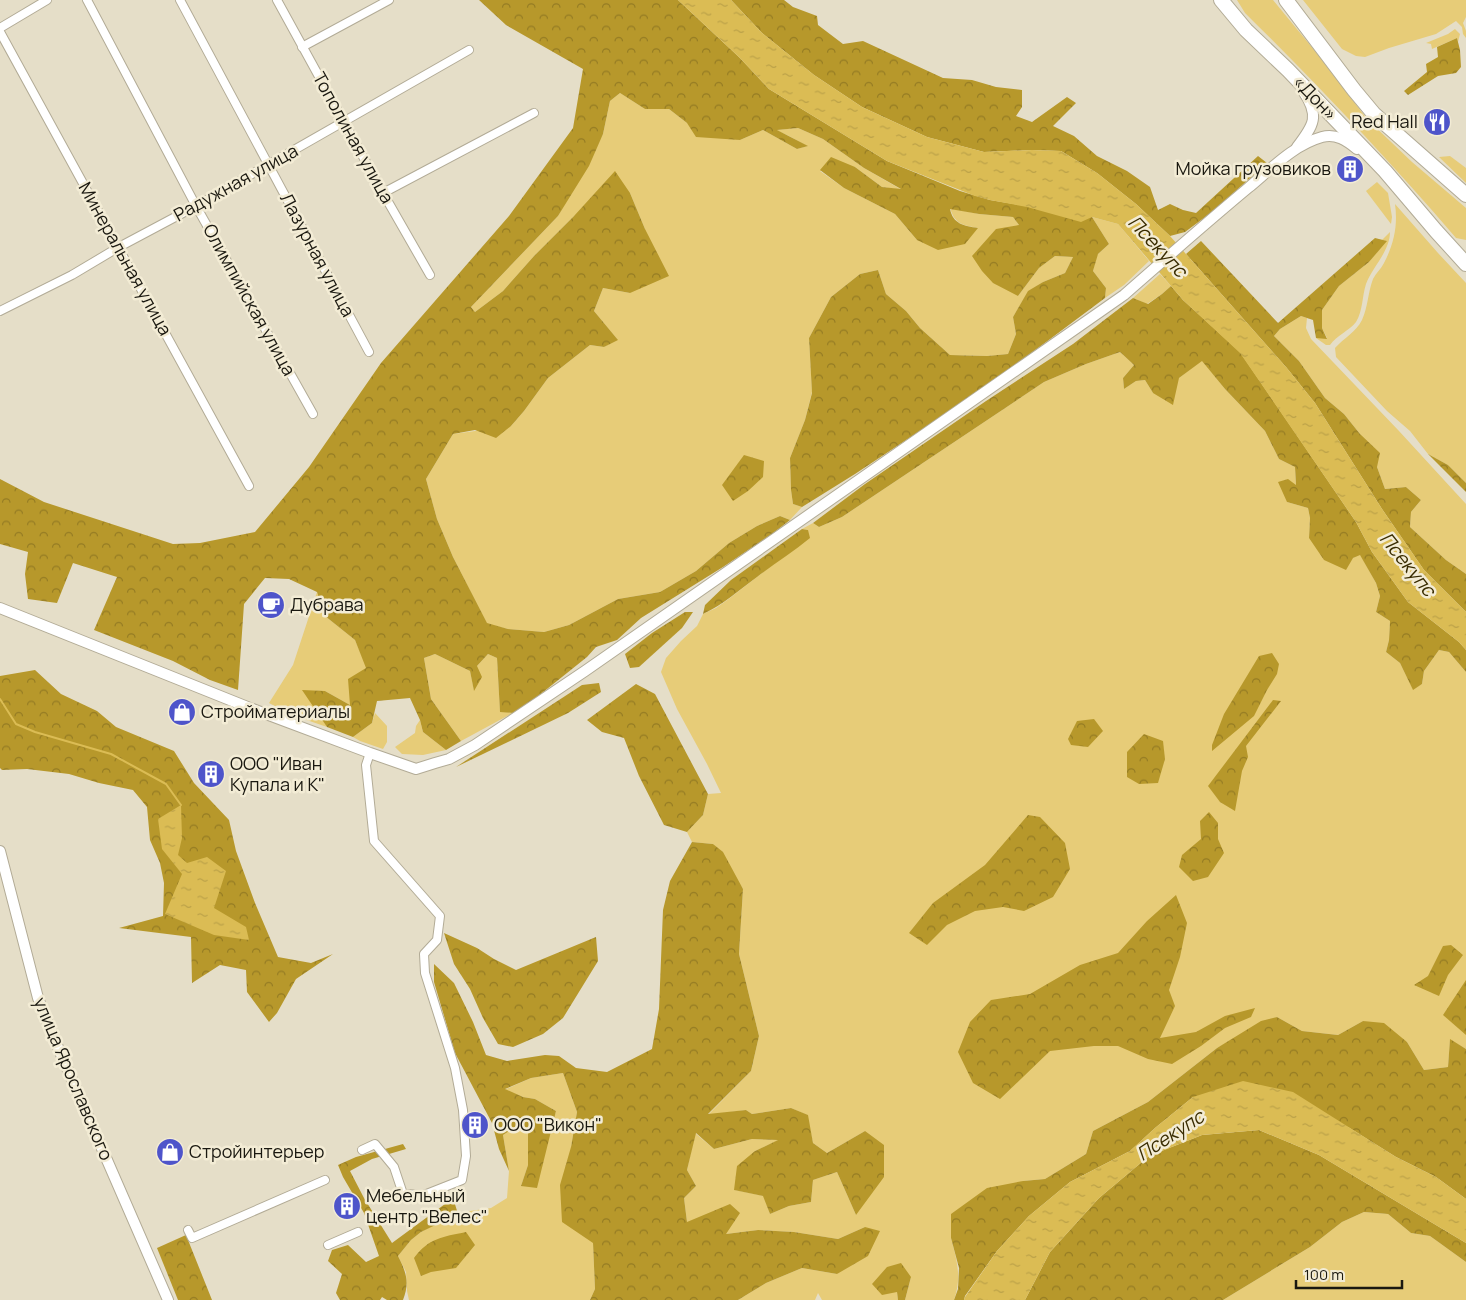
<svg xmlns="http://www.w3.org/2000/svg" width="1466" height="1300" font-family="Manrope,sans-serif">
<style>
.grass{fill:#e7cc78}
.forest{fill:url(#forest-crowns)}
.water{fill:url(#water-ripples)}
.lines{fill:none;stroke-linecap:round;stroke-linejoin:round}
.stream{stroke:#dbbc54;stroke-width:2}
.street-casing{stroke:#b2ab96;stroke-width:10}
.secondary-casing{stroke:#b2ab96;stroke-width:12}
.highway-casing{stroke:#b2ab96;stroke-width:16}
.street{stroke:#fff;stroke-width:8}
.secondary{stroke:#fff;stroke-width:10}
.highway{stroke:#fff;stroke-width:14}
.labels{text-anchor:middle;stroke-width:5;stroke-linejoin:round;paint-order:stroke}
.street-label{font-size:18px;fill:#1a1810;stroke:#f3ecd5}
.poi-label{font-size:18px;fill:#1a1810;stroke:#f3ecd5;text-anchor:start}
.water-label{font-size:19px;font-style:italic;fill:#392c00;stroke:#f3ecd5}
</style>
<defs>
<pattern id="forest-crowns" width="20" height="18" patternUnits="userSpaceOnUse" patternTransform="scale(1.25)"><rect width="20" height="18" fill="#b7982b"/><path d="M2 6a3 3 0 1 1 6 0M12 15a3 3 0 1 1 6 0" fill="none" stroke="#947b23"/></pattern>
<pattern id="water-ripples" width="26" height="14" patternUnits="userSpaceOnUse" patternTransform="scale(1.25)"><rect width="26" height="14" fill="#dbbc54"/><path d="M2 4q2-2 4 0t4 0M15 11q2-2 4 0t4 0" fill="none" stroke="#bba148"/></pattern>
</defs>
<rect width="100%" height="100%" fill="#e5dec8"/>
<g class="grass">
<path d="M1237,0H1273L1315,51L1367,119L1412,162L1466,208V240L1456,238C1389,160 1318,85 1245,13Z"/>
<polygon points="1303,0 1466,0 1466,17 1463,23 1466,31 1466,38 1463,34 1462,27 1456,21 1436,34 1389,48 1365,57 1356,56 1342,49"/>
<polygon points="1455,29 1460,34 1458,42 1457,38 1432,49 1431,44 1426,43 1448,34"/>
<path d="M620,93L645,109H669L687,123L740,140L763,130L797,149L807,146L789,136L776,130L798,128L823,139L864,168L902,190L882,187L855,167L820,171L844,188L895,214L917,240L978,228C963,225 955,225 950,208L979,214L1013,217L1019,225L1018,296L1039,268L1055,256L1073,257L1065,273L1043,282L1028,292L1013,317L1016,334L1008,354L987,356L950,355L920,328L906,311L886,294L878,270L860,274L831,297L809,338L812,392L805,420L790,458L791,490L793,504L802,507L790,520L780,516L757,526L729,543L696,571L660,592L618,599L569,625L544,632L508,629L487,624L453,557L437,519L426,479L453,434L511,426L524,411L548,378L590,345L604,347L617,339L594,311L603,288L630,293L645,229L630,193L574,216L534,256L503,291L475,312L471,307L558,216L603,134L610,101Z"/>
<polygon points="1450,156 1466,168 1466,183 1439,157"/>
<polygon points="1377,182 1388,193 1392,217 1391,224 1366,191"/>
<path d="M1395,204L1438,253L1466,283V483L1448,465L1428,454L1410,431L1387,411L1336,357L1335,348C1344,338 1356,332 1362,320C1368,307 1368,292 1373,279C1376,273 1381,269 1384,263C1394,244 1398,225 1395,204Z"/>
<polygon points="1092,217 1118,224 1149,261 1124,285 1105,298 1106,288 1093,271 1097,255 1109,244"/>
<path d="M1390,232C1390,251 1373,266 1366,284C1362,296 1363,311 1356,322C1349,331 1337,335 1330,345H1326L1316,338H1327L1322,328V310L1339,286L1369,262L1386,241L1382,240Z"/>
<polygon points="1160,274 1171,286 1162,294 1147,304 1133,298"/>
<polygon points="1301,316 1307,318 1306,328 1311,339 1399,431 1466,504 1466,574 1446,560 1410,527 1411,512 1421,500 1406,487 1385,489 1377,467 1360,434 1344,414 1325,398 1299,361 1274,336 1280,329"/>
<path d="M1120,352L1134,365L1123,378L1124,389L1136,381L1145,380L1153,393L1179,378L1202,360L1225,389L1265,431L1279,459L1295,467L1296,486L1287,502L1308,508L1310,518L1309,538L1353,558L1360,554L1376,583L1380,596L1376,612L1390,621L1389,640L1386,652L1400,663L1413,689L1422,684L1424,671L1439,650L1449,652L1466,672V1049L1450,1040L1448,1067L1424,1070L1407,1042L1363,1021L1338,1035L1302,1031L1277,1017L1217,1048L1148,1102L1093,1131L1086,1154L1045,1179L1023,1181L951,1238C957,1261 962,1277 954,1300H905L911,1277L897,1292L898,1300H822L818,1293L815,1300H738L766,1283L802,1268L837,1274L865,1227L838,1239L794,1232L758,1230L726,1234L687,1222L684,1198L696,1186L687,1170L695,1133L714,1149L752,1139L779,1140L755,1151L735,1190L764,1196L770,1214L789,1206L811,1202L813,1180L837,1172L856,1215L865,1131L827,1153L813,1143L807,1115L791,1108L752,1114L746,1110L708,1115L751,1071L759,1036L739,954L743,889L713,844L692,842L687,832L703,815L708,794L721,793L707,764L677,709L661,672L666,658L681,641L697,626L703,614L716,608L730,598L776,562L808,530L802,529L813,523L819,527L842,517L1044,382L1086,364Z"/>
<polygon points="317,592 325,616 355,640 367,668 350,705 325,691 319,714 327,727 292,715 269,703 293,665"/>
<polygon points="435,654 470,671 474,690 477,666 488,654 497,658 500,711 513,713 461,741 431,699 424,658"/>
<polygon points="375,713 387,726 387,742 383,749 360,741 353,737 372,723"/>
<polygon points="420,720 423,732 446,750 423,755 402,754 395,747 415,733 416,726"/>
<polygon points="563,1073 577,1112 571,1147 593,1243 595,1289 590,1300 409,1300 407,1291 406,1272 398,1256 411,1240 421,1232 441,1221 463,1212 491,1208 507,1198 509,1171 503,1135 517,1126 528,1132 528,1165 521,1186 546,1146 556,1111 535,1099 523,1097 504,1090 531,1078"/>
<polygon points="1364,1212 1388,1214 1411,1233 1430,1236 1466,1262 1466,1300 1223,1300 1310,1247 1342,1222"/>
</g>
<g class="forest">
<path d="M479,0H678L740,58L769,89L887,161L960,191L990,200L1092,217L1109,244L1098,254L1093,271L1106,288L1105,298L983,389L855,474L802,507L793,504L791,490L790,458L805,420L812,393L809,338L831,297L860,274L878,270L886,294L906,311L920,328L950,355L987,356L1008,354L1016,334L1013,317L1028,291L1043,282L1065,273L1073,257L1055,256L1039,268L1018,296L993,283L982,271L972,256L996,229L1019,225L1013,217L979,214L950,209C953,224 964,226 978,228L965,244L938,250L917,240L895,214L844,188L820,170L831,157L855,167L882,187L901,189L864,168L823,139L798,128L777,130L808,146L797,149L763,130L740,140L696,137L687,123L669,109H645L620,93L610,101L603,134L589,166L558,216L471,307L475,312L503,291L534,256L574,216L615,171L630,193L645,229L669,276L630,293L603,288L594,311L618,340L604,347L590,345L548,378L524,411L511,426L496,438L475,430L453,434L426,479L437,519L453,557L487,623L508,629L544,632L569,625L618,599L660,592L696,571L729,543L757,526L780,516L790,520L772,534L723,567L641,618L617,640L596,647L587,657L537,697L513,713L500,712L497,658L488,654L477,666L482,677L474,691L470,671L435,654L424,658L431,699L461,741L446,750L423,732L420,720L410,698L377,701L372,723L353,737L327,727L302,690L325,691L350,705L348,679L366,668L355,640L325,616L317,592L289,579L265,578L244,604L238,690L210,680L173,661L94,630L117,577L73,563L57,603L28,599L25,574L28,552L0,544V479L44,502L173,544L200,543L255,532L309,467L381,363L509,216L573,128L583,69L506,25Z"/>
<polygon points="731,0 784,0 793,7 817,16 818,25 843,44 863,41 943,78 972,80 996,87 1022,90 1022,107 1016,116 1032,122 1067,97 1076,103 1053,126 1074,136 1097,156 1127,171 1150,187 1158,210 1170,204 1183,210 1196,213 1258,156 1267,163 1212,212 1185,232 1170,236 1136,204 1097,173 1061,151 1032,150 984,152 927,137 862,107 814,75 762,33"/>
<polygon points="1457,38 1460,50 1461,67 1456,73 1438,76 1408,95 1404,91 1427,72 1426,64 1438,57 1437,47"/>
<polygon points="1375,238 1387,241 1369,262 1339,286 1322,310 1322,328 1327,339 1316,338 1313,320 1301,316 1280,329 1274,336 1299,361 1325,398 1344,414 1360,434 1380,453 1377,467 1385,489 1406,487 1421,500 1411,512 1410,527 1446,560 1466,574 1466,612 1424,570 1382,509 1315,403 1286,367 1186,254 1201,241 1278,323"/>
<polygon points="1171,286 1183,300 1240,352 1356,522 1372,552 1408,602 1459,642 1466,650 1466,672 1449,652 1439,650 1424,671 1422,684 1413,690 1400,663 1386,652 1389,640 1390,621 1376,612 1380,596 1376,583 1360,555 1353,558 1346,570 1324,560 1309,538 1310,518 1308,508 1287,502 1278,482 1288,479 1296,485 1295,467 1279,459 1265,431 1225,389 1202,361 1179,378 1173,405 1153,393 1145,380 1136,381 1124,389 1123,378 1134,365 1120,352 1086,364 1044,382 842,517 819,527 813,523 865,484 986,401 1073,344 1133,298 1148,304 1162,294"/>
<polygon points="1428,454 1448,465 1466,483 1466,492"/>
<polygon points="744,455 764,461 763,477 748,491 733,501 722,485"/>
<path d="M802,529L808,530L810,538C793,552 774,564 757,577C739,590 723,605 703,614L705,605L731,580Z"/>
<polygon points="685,612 693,612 682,628 639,667 630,668 625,654 652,633"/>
<polygon points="1272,653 1279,664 1277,674 1267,690 1254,716 1212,751 1212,745 1224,714 1259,656"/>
<polygon points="35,670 61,694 97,711 116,727 174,751 194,783 229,820 236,851 255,903 278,957 311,963 333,954 296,979 277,1013 269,1022 247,992 246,970 220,965 192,983 191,937 119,928 163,916 164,883 160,863 150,840 147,807 133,790 99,783 69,774 27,769 2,770 0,768 0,676"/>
<polygon points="599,683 601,692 568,713 456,767 582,685"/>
<polygon points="636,684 655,694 708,794 703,815 687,832 664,825 639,776 624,738 602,732 587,720"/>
<polygon points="1273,700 1281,701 1246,746 1248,757 1242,771 1235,811 1220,802 1208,786"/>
<polygon points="1094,719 1103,731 1088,747 1071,745 1068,739 1077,721"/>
<polygon points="1144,734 1163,741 1165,759 1158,783 1139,784 1127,777 1127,752"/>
<polygon points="1209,812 1218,823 1218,839 1224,853 1208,877 1193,881 1179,867 1182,855 1201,839 1200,821"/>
<polygon points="1028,815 1040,817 1065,843 1070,869 1053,897 1024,911 1003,907 975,911 947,925 927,945 909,933 933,903 985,865"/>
<polygon points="692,842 713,844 723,852 743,889 739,954 759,1036 751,1071 708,1114 746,1110 752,1114 791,1108 808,1115 813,1143 827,1153 865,1131 884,1145 884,1177 856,1215 837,1172 813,1180 811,1202 789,1206 770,1214 763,1196 734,1190 737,1166 755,1151 778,1140 752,1139 714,1149 696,1133 687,1170 696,1186 684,1198 687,1222 730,1204 740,1213 726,1234 758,1230 794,1232 838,1239 865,1227 880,1231 868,1256 837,1274 802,1268 766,1283 738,1300 590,1300 595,1289 593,1243 562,1222 560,1185 571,1147 577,1112 563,1073 531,1078 505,1089 523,1097 535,1099 556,1111 537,1188 521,1186 528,1165 528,1132 517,1126 503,1135 509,1171 499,1149 492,1123 455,1053 434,982 434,964 454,983 473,1022 486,1055 507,1061 545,1055 559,1056 576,1068 607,1072 652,1049 659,1009 663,910 670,881"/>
<polygon points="1176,895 1187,923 1180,957 1169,990 1175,1006 1160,1038 1196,1032 1225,1016 1255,1008 1251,1017 1225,1028 1201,1046 1172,1064 1148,1059 1118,1046 1094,1046 1050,1051 1000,1099 973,1083 958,1052 970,1022 991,1000 1030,994 1080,965 1118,953 1147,921"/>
<polygon points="444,933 477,948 494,959 516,970 596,937 598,961 563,1018 543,1034 513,1047 498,1044 483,1018 470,989 454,964"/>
<polygon points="1451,945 1463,955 1448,975 1439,996 1414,985 1428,976 1443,946"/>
<polygon points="1466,980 1466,1035 1443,1015"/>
<polygon points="1277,1017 1302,1031 1338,1035 1363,1021 1384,1023 1407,1042 1424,1070 1448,1067 1450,1039 1466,1049 1466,1199 1436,1177 1396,1157 1348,1127 1193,1097 1155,1128 1130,1151 1070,1182 1029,1216 997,1251 965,1296 964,1300 954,1300 958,1289 959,1268 951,1238 951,1214 987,1188 1023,1181 1045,1179 1086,1154 1093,1131 1148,1102 1217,1048 1261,1021"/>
<polygon points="1259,1130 1319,1155 1466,1243 1466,1262 1430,1236 1411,1233 1388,1214 1364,1212 1342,1222 1310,1247 1223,1300 1025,1300 1050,1252 1099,1198 1149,1156 1202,1135"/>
<path d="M403,1144L406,1149L372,1159L350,1171L364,1198L392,1243L445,1204L454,1201L458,1214L421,1232L411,1240L398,1256C406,1272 410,1282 403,1300H387L382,1297L380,1300H340L336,1293L342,1274L328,1261L332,1250L348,1245L366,1262L379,1256L364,1213L343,1177L338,1165L356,1157Z"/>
<path d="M466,1232L475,1245L456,1268L431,1272L421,1276L414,1258C429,1238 442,1237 466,1232Z"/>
<polygon points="186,1235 212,1300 178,1300 157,1248"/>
<polygon points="901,1263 911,1277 905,1300 898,1300 897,1292 882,1295 872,1284 887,1267"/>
</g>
<g class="water">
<polygon points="678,0 731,0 762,33 814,75 862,107 927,137 984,152 1032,150 1061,151 1097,173 1136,204 1170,236 1286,367 1315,403 1382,509 1424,570 1466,612 1466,650 1459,642 1408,602 1372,552 1356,522 1240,353 1183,300 1118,224 1092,217 1081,222 1027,207 990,200 975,196 887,161 769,89 740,58"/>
<polygon points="181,805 182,838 178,855 187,863 207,857 226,871 214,908 246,927 249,940 214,935 165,914 182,874 162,849 158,819"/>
<polygon points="1243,1081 1293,1092 1396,1157 1436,1177 1466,1199 1466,1243 1319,1155 1259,1130 1202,1135 1149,1156 1099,1198 1050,1252 1025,1300 964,1300 965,1297 997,1251 1029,1216 1070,1182 1130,1151 1155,1128 1193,1097"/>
</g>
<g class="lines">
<polyline class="stream" points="0,699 16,724 35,732 111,754 166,784 181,805"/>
<g class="street-casing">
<g id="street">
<polyline points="87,0 196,206 313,414"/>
<polyline points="180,0 369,352"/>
<polyline points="277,0 383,193 430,275"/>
<polyline points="0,28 47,0"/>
<polyline points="0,32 249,486"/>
<polyline points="302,47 389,0"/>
<polyline points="383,193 534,113"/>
<polyline points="0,311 72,275 119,247 196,206 469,50"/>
<polyline points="362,1150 375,1144 394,1167 403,1194 424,1195 462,1180 466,1156 463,1110 455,1068 425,973 424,954 437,940 440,916 374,841 366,765 370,753"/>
<polyline points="188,1230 192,1238 325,1180"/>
<polyline points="328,1245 358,1232"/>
</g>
</g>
<g class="secondary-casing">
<g id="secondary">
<path d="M1297,147C1314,125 1320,116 1303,91"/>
<path d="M0,608L250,708L370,753L416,769L435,763L449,759L475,745L585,671L1124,295C1165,259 1206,223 1248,188C1270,170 1293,145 1322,137C1336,133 1347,141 1357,149"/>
<polyline points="0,851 38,998 53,1036 168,1300"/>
</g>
</g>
<g class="highway-casing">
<g id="highway">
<polyline points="1221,0 1246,30 1288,70 1385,171 1436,231 1466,264"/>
<polyline points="1286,0 1354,90 1374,114 1466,195"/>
</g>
</g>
<use href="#street" class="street"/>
<use href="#secondary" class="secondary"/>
<use href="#highway" class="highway"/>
</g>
<defs>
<g id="restaurant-disc" transform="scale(1.4375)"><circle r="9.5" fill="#4e54ca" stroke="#f3ecd5"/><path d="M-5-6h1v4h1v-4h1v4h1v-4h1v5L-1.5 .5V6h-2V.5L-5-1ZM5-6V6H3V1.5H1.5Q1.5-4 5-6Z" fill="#fff"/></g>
<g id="building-disc" transform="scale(1.4375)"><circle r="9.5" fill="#4e54ca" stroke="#f3ecd5"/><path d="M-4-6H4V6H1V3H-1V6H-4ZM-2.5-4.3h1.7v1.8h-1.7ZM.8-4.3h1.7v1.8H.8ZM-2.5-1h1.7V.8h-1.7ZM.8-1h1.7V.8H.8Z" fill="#fff"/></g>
<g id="cafe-disc" transform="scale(1.4375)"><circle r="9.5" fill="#4e54ca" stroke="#f3ecd5"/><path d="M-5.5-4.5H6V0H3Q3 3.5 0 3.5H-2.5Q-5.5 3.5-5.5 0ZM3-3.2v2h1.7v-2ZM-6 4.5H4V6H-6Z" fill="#fff"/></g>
<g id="shop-disc" transform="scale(1.4375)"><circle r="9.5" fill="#4e54ca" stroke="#f3ecd5"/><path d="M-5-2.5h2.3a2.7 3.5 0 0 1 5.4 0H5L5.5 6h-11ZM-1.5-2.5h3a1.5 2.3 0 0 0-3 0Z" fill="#fff"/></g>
</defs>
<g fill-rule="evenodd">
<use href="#restaurant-disc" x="1437" y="122"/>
<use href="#building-disc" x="1350" y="169"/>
<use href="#cafe-disc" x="271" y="605"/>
<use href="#shop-disc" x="182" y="712"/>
<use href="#building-disc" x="211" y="774"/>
<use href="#building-disc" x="475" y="1125"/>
<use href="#shop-disc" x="170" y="1152"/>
<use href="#building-disc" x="347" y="1206"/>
</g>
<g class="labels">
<g class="street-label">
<text transform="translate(1315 98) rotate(46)" y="6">«Дон»</text>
<text transform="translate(353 138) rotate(61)" y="6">Тополиная улица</text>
<text transform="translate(236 183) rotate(-29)" y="6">Радужная улица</text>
<text transform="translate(317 255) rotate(62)" y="6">Лазурная улица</text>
<text transform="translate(125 259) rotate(61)" y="6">Минеральная улица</text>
<text transform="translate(249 300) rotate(61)" y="6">Олимпийская улица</text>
<text transform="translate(73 1079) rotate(67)" y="6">улица Ярославского</text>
</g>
<g class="poi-label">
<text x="1418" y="128" text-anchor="end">Red Hall</text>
<text x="1331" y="175" text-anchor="end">Мойка грузовиков</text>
<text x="290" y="611">Дубрава</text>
<text x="201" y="718">Стройматериалы</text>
<text x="230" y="770">ООО "Иван<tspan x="230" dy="21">Купала и К"</tspan></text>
<text x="494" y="1131">ООО "Викон"</text>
<text x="189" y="1158">Стройинтерьер</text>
<text x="366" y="1202">Мебельный<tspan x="366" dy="21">центр "Велес"</tspan></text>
</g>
<g class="water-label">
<text transform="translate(1158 246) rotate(47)" y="7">Псекупс</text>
<text transform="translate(1408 564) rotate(51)" y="7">Псекупс</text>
<text transform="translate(1170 1135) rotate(-33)" y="7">Псекупс</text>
</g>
</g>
<path d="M1296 1280v8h106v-8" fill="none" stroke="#1a1810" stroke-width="2.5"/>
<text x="1304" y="1280" font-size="15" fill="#1a1810" stroke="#f3ecd5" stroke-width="4" paint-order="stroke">100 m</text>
</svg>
